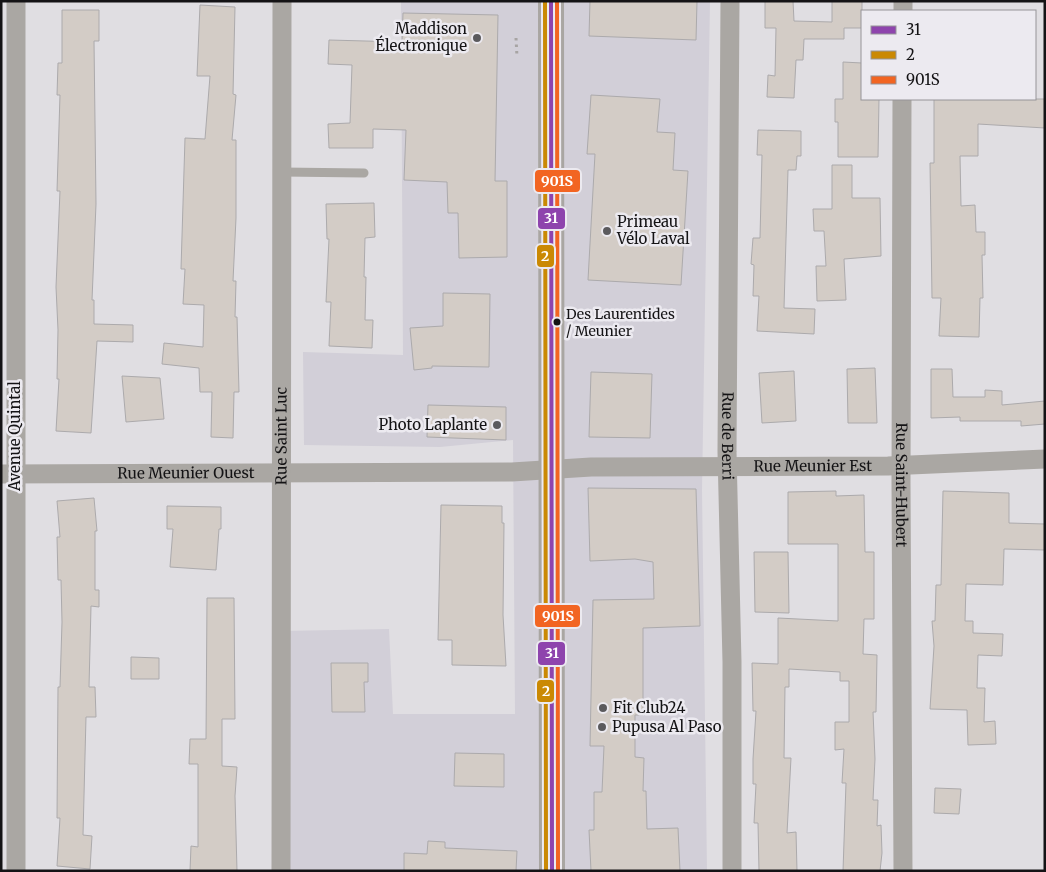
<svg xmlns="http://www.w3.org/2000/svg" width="1046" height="872" font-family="Merriweather,serif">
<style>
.built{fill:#d2cfd8}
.building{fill:#d3ccc6;stroke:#acaaac}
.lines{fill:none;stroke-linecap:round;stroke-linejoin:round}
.path{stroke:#a7a4a3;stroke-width:3;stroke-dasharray:2.5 4;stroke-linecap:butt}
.lane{stroke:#aaa7a3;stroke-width:9}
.street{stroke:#aaa7a3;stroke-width:19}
.secondary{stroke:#a9a6a2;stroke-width:26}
.bus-1-casing{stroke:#eceaf0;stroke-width:8}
.bus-2-casing{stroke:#eceaf0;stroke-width:8}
.bus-3-casing{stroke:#eceaf0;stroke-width:8}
.bus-1{stroke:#8e44ad;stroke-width:4}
.bus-2{stroke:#ca8904;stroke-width:4}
.bus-3{stroke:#f26522;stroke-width:4}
.poi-dot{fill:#5b5a5d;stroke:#eceaf0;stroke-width:2}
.bus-dot{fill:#141315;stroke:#eceaf0;stroke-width:2}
.labels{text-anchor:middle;stroke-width:5;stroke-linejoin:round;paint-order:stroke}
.bus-label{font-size:14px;fill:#141315;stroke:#eceaf0;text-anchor:start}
.poi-label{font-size:15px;fill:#141315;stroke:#eceaf0;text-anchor:start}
.street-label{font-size:15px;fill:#141315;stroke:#eceaf0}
.line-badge{stroke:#eceaf0;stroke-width:2}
.badge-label{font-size:14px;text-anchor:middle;font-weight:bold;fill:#fff}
</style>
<rect width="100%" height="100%" fill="#e0dee2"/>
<polygon class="built" points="401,1 710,1 702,490 707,871 281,871 282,631 389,629 393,714 515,714 513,440 440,447 304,445 303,352 403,355"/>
<g class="building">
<polygon points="590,1 697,1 696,40 589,36"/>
<polygon points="765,1 793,1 794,21 832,22 832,1 862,1 862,28 844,28 844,39 804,39 803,60 796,60 794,98 767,97 768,75 775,76 776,28 765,28"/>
<polygon points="200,5 235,7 233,94 236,95 232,140 236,140 236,218 233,281 236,281 235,317 237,317 239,392 234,392 233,438 211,437 212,392 200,392 199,368 162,364 164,343 203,347 204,305 183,304 185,269 181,269 185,138 205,139 210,76 197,76"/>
<polygon points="62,10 99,10 99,41 94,41 96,204 92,300 94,300 94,324 133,325 133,342 97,341 91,433 56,431 59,379 57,379 58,330 56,287 60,191 57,191 60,95 57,95 58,63 62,63"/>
<polygon points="403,13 498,15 495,181 507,181 507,257 459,258 458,213 448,213 447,182 404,180 406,130 373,129 373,148 329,148 328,124 350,123 352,65 328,64 329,40 402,42"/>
<polygon points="843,62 862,63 862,99 879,99 878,157 838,157 838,122 835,122 835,99 843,99"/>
<polygon points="591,95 660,99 657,132 675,133 673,170 688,171 681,285 588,280 595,154 587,154"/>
<polygon points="934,99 1045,99 1045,128 978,124 978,156 960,156 961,206 975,205 976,232 985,232 985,255 982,255 983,298 980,298 979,337 939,336 941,298 932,298 930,163 934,163"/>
<polygon points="758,130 801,131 801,156 797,156 796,170 788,170 784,308 815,309 814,334 757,331 759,296 753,296 754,265 751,264 753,238 760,238 762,155 757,155"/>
<polygon points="832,165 852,165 852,198 880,198 881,256 844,259 846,300 817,301 816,266 826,266 824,231 814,231 813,209 832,209"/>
<polygon points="374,203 375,237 365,238 364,277 366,277 365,320 373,320 372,348 329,346 331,302 326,302 329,239 327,239 326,204"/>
<polygon points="443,293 490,294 489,367 432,366 432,368 414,370 410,328 443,326"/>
<polygon points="875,368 877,423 848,423 847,369"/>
<polygon points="931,369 952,369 953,397 985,397 985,390 1002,391 1002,405 1045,401 1045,424 1021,426 1021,421 960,421 960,417 931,418"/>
<polygon points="794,371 796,421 762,423 759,373"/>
<polygon points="591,372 652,374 650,438 589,437"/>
<polygon points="122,376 160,378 164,419 126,422"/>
<polygon points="428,405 506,407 506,440 427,437"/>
<polygon points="588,488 696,489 700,626 643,628 643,715 635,715 635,757 644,758 643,791 646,791 647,829 678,828 680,871 591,871 589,830 594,830 594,792 602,792 604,746 590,746 593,600 654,599 653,562 635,559 590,561"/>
<polygon points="836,491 836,496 864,495 865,552 874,552 874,619 864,619 863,654 877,655 876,712 873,712 875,759 873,800 878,800 877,826 881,825 882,853 880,871 843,871 846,783 842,783 844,749 835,750 835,722 849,722 849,681 840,681 840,672 789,669 789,687 785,687 784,758 791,758 787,833 796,832 797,871 759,871 758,823 754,823 756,784 753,784 753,759 756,711 753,711 752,663 778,664 778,618 838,621 838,544 788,544 788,492"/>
<polygon points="943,491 1009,493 1009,523 1045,524 1045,550 1004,549 1003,585 966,584 965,621 973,621 973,633 1003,634 1002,656 978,655 977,688 985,688 984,722 995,721 996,744 968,745 967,710 930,709 934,646 932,621 935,621 936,585 941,585"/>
<polygon points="94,498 97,531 95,531 95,590 99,590 99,607 91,606 89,687 95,687 96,717 86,717 83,835 92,836 90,869 57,866 60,818 57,818 58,687 60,687 62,622 61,580 58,580 57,537 60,537 57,501"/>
<polygon points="441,505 502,506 502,523 504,523 503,615 506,666 452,665 452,640 438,640"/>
<polygon points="167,506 221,507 221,529 219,529 216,570 170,567 173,529 167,529"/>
<polygon points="754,552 788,552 789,613 755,612"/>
<polygon points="207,598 234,598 235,719 222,719 222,766 237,767 235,796 237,871 190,871 191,846 198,847 198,764 189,764 190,739 206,739"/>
<polygon points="131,657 159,658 159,679 131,679"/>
<polygon points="331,663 368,663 368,682 364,682 365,712 332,712"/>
<polygon points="455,753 504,754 504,787 454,786"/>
<polygon points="935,788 961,789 959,814 934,813"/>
<polygon points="428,841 445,842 445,848 517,851 516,871 404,871 404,853 427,854"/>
</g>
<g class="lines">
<polyline class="path" points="516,38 517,57"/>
<polyline class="lane" points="282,172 364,173"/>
<g class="street">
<path id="s1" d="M730,1L727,452L732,662V871"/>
<polyline points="903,11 903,1"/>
<path id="s2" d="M902,99L901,482L903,871"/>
<path id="s3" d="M1,474L512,472L591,467L888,466L1045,459"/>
<polyline points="16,871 16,1"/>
<path id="s4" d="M281,871L282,1"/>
</g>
<polyline class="secondary" points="551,1 552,871"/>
<g class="bus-1-casing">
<polyline id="bus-1" points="551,1 552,871"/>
</g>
<g class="bus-2-casing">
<polyline id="bus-2" points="545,1 546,871"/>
</g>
<g class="bus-3-casing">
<polyline id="bus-3" points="557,1 558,871"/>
</g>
<use href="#bus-1" class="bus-1"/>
<use href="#bus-2" class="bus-2"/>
<use href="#bus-3" class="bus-3"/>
</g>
<g class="poi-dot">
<circle cx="477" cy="38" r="5"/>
<circle cx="607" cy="231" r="5"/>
<circle cx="497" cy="425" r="5"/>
<circle cx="603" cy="708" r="5"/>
<circle cx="602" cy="727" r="5"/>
</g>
<circle class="bus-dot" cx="557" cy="322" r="4.5"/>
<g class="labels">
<g class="bus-label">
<text x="566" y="319">Des Laurentides<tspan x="566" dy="17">/ Meunier</tspan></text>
</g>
<g class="poi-label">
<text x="467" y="34" text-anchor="end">Maddison<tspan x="467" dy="17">Électronique</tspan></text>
<text x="617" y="227">Primeau<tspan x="617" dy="17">Vélo Laval</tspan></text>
<text x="487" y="430" text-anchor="end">Photo Laplante</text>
<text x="613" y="713">Fit Club24</text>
<text x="612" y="732">Pupusa Al Paso</text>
</g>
<g class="street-label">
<text transform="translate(15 436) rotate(-90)" y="5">Avenue Quintal</text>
<text dy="5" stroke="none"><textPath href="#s4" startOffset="435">Rue Saint Luc</textPath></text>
<text dy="5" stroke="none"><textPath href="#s1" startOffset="435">Rue de Berri</textPath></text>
<text dy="5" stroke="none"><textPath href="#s3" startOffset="812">Rue Meunier Est</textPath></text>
<text dy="5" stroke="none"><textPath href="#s3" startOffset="185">Rue Meunier Ouest</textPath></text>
<text dy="5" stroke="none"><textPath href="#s2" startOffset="386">Rue Saint-Hubert</textPath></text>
</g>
</g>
<g class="line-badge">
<rect x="534" y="169" width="47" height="24" rx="5" fill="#f26522"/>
<rect x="537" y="207" width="29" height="23" rx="5" fill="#8e44ad"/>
<rect x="536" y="244" width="19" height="24" rx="5" fill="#ca8904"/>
<rect x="534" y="604" width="47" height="24" rx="5" fill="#f26522"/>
<rect x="537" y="641" width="29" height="25" rx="5" fill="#8e44ad"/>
<rect x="536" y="679" width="19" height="24" rx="5" fill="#ca8904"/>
</g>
<g class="badge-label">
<text x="557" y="186">901S</text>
<text x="551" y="223">31</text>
<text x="545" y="261">2</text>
<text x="558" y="621">901S</text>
<text x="552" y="658">31</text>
<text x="546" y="696">2</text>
</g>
<rect width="1046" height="872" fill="none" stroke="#141315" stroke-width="5"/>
<rect x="861" y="10" width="175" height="90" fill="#eceaf0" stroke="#969498"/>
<rect x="871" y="26" width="25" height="8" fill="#8e44ad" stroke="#969498"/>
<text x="906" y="35" font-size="15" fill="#141315">31</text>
<rect x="871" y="51" width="25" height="8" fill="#ca8904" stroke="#969498"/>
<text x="906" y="60" font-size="15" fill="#141315">2</text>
<rect x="871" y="76" width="25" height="8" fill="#f26522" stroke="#969498"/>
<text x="906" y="85" font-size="15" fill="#141315">901S</text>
</svg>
